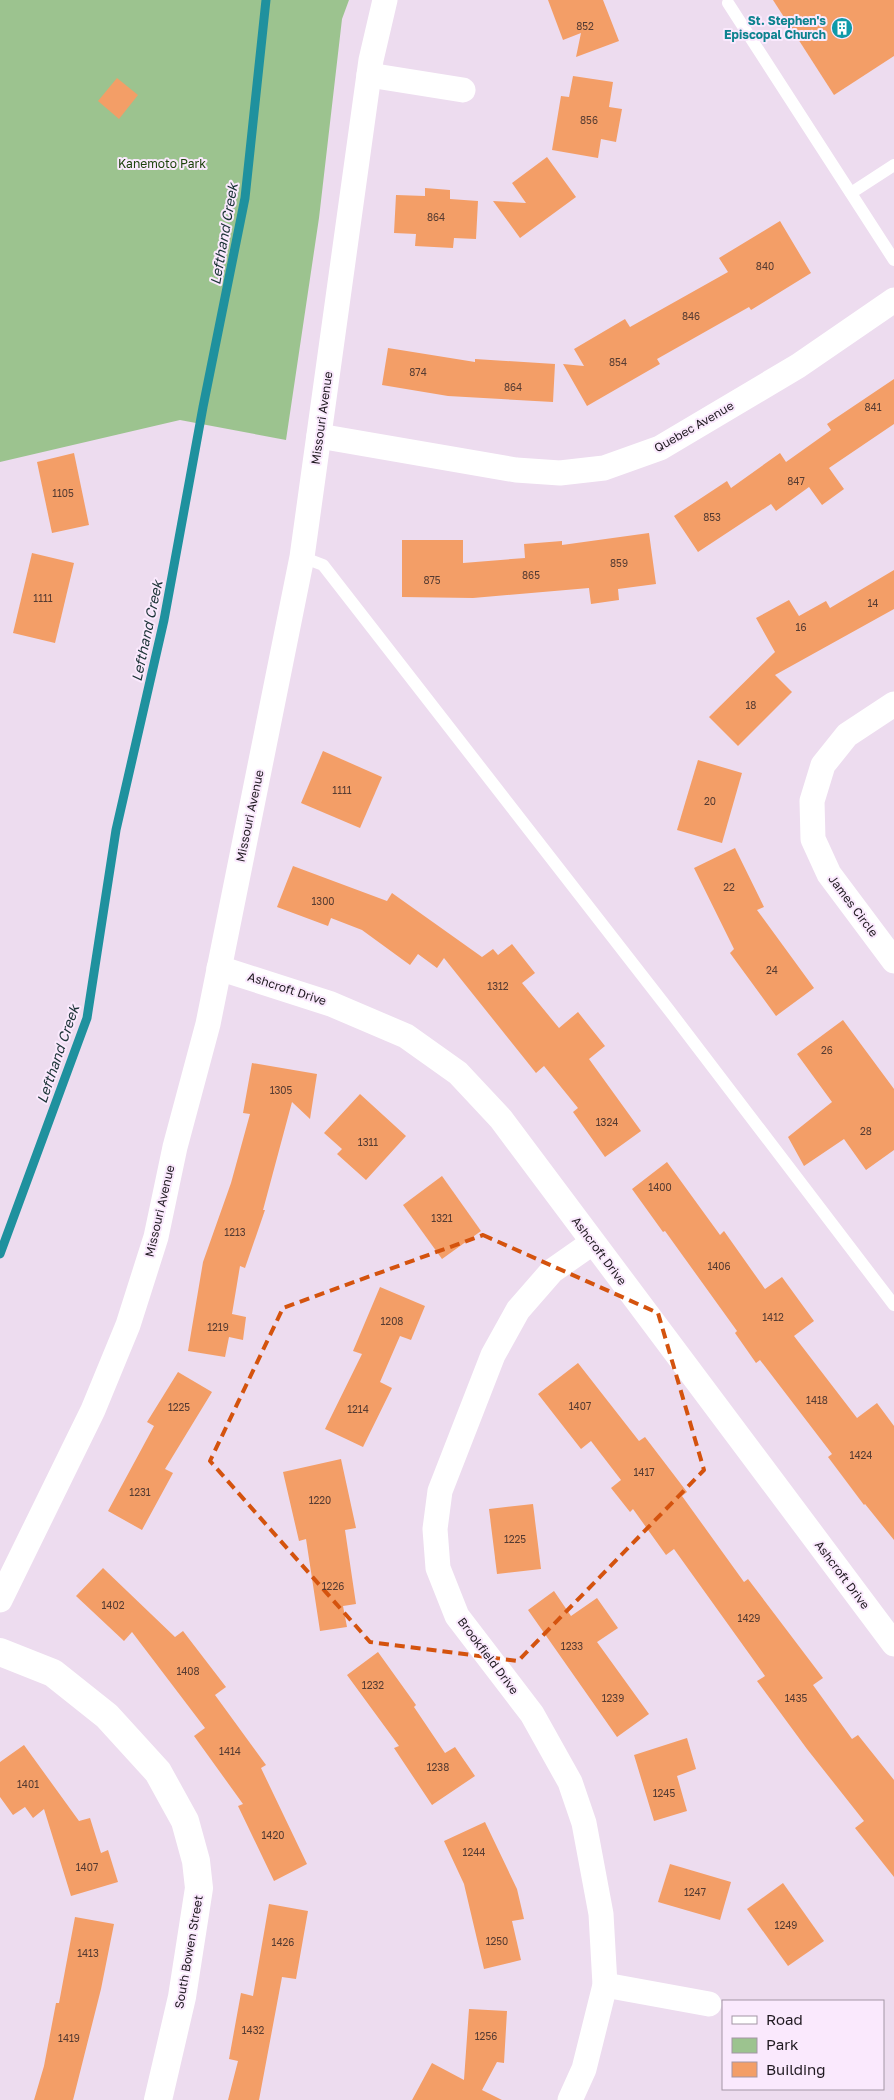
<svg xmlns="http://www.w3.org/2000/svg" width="894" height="2100" font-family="'Golos Text',sans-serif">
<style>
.green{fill:#9cc38f}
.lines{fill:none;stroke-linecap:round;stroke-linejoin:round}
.stream{stroke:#1f919e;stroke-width:9}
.building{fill:#f39e67}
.lane{stroke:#fff;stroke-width:12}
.street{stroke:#fff;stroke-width:25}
.secondary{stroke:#fff;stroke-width:28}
.marked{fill:none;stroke:#d4530e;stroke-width:4;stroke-dasharray:10 6;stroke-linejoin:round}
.labels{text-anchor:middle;stroke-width:4;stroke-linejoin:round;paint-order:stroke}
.number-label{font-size:10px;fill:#553b32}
.culture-label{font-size:12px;font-weight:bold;fill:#0d838f;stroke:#fae9fd;text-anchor:end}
.park-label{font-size:12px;fill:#1c420b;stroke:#fae9fd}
.street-label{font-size:12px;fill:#201a21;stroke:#fae9fd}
.water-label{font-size:14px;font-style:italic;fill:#1a3235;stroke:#fae9fd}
</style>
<rect width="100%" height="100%" fill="#eddcef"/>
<polygon class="green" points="0,0 349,0 342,19 319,218 286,440 180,420 0,462"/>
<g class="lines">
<polyline class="stream" points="0,1254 87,1018 116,830 164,620 203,407 245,198 266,0"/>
</g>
<g class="building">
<polygon points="548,0 603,0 619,41 576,57 581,33 563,40"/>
<polygon points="773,0 894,0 894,56 834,95"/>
<polygon points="573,76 613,82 609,107 622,109 616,142 601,139 598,158 552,150 561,96 569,97"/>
<polygon points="117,78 138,95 119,119 98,101"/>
<polygon points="547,157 576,197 520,238 493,201 526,203 512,183"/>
<polygon points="425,188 450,190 450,199 478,201 476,239 454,238 453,248 415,246 416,234 394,233 396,195 425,196"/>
<polygon points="780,221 811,273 751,310 749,307 657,359 660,364 587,406 563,364 584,366 574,349 625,319 630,327 728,272 719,258"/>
<polygon points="388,348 475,362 475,359 555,364 553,402 448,396 382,385"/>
<polygon points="894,379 894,424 829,468 844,489 822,505 809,487 776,511 771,504 698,552 674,516 727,481 731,488 780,453 786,462 831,430 827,424"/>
<polygon points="74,453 89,525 52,533 37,462"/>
<polygon points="649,533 656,584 618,589 619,600 591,604 589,588 473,598 402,597 402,540 463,540 463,563 525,558 524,544 562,541 562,545"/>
<polygon points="32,553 74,563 55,643 13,633"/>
<polygon points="894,570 894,609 775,675 792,692 738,746 709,717 775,652 756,618 789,600 799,616 826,601 830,608"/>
<polygon points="323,751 382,777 360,828 301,803"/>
<polygon points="698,760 742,773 722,843 677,830"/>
<polygon points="735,848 764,907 757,910 814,988 776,1016 730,953 734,949 694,868"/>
<polygon points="293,866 387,901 392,893 482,957 493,949 498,955 512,944 535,973 522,983 559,1028 578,1012 605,1046 589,1059 641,1131 605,1157 573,1112 578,1108 544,1066 536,1073 444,958 437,968 418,954 410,965 362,930 331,918 328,926 277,907"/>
<polygon points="843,1020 894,1089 894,1150 866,1170 844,1139 804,1166 788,1137 832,1102 797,1054"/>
<polygon points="252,1063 317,1074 310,1119 292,1102 263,1210 265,1210 245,1268 240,1266 232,1314 246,1317 243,1340 229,1337 225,1357 188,1351 203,1262 231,1183 250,1114 243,1113"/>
<polygon points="360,1094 406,1136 366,1180 337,1154 342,1149 324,1133"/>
<polygon points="667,1162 720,1235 724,1231 765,1289 782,1277 814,1321 794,1336 857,1418 877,1403 894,1426 894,1540 865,1504 864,1505 828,1457 832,1454 760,1360 756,1363 735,1333 737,1331 665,1231 663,1232 632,1189"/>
<polygon points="442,1176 481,1231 442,1259 403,1205"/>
<polygon points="380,1287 425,1306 411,1340 400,1336 380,1382 392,1388 363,1447 325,1429 362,1354 353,1351"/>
<polygon points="578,1363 639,1441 645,1437 687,1492 682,1496 744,1582 748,1579 823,1678 813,1685 852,1739 858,1735 894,1780 894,1877 855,1828 864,1821 807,1749 757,1681 765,1676 674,1549 666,1555 633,1509 630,1512 611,1488 621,1480 591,1441 581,1449 538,1394"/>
<polygon points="178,1372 212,1392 165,1469 173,1473 142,1530 108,1511 154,1426 147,1422"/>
<polygon points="341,1459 356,1528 345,1530 356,1604 343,1606 347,1627 320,1631 306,1539 299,1541 283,1472"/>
<polygon points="533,1504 541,1569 497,1574 489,1509"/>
<polygon points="103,1568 175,1637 183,1631 226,1687 215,1695 266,1765 261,1768 307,1864 274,1881 238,1806 243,1804 194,1736 205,1728 132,1632 124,1641 76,1596"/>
<polygon points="554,1591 571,1616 597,1598 618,1628 597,1642 649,1714 617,1737 528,1610"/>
<polygon points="378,1652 416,1705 414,1707 445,1753 455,1747 475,1776 432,1805 394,1748 399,1746 347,1675"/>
<polygon points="687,1738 696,1769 677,1776 687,1811 654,1821 634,1755"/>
<polygon points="24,1745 79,1821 90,1818 101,1853 108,1850 118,1882 71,1896 44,1809 33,1818 25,1807 13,1815 0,1797 0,1762"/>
<polygon points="485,1822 517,1889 524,1919 512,1921 521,1960 484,1969 464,1884 444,1841"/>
<polygon points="670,1864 731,1882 720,1920 658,1902"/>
<polygon points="783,1883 824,1941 788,1966 747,1909"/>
<polygon points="269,1904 308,1911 296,1979 282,1977 259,2100 228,2100 238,2061 229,2059 241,1993 253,1996"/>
<polygon points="75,1917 114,1924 101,1989 73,2100 34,2100 44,2066 56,2003 59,2003"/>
<polygon points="469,2009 507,2011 504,2063 497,2062 482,2090 502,2100 412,2100 432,2063 464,2080"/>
</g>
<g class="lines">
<g class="lane">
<polyline points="728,3 894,260"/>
<polyline points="851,193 894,165"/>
<polyline points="302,557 323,565 669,1010 894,1305"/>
</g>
<g class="street">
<polyline points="369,75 463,90"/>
<polyline points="319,436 516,470 560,473 604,468 660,448 798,366 894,300"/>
<polyline points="894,704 847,735 823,765 812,801 813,839 829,874 894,961"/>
<polyline points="219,968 331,1004 406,1036 458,1073 501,1119 894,1644"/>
<polyline points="0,1600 93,1410 128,1325 156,1237 175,1147 208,1024 302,557 371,60 385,0"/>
<polyline points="605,1985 709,2004"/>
<polyline points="570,2100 584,2069 605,1985 601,1914 584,1823 570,1782 532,1714 457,1616 438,1568 435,1529 440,1491 493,1355 518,1310 552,1271 592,1243"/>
</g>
<polyline class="secondary" points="0,1652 53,1673 107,1716 158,1772 185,1821 196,1861 199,1888 182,1997 158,2100"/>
</g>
<path class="marked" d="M483,1235L658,1313L704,1470L518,1661L370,1642L210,1461L283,1308Z"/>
<defs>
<g id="building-disc" transform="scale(1.125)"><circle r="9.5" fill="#0f9aa8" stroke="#fae9fd"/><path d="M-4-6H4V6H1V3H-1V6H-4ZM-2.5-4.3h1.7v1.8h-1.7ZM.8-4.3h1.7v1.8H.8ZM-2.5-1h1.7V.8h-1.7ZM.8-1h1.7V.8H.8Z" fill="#fff"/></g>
</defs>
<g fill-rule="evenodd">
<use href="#building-disc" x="842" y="28"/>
</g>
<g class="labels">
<g class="number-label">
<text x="585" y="30">852</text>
<text x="589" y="124">856</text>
<text x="436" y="221">864</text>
<text x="765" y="270">840</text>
<text x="691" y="320">846</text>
<text x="618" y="366">854</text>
<text x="418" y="376">874</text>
<text x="513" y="391">864</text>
<text x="873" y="411">841</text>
<text x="796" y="485">847</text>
<text x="63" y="497">1105</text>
<text x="712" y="521">853</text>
<text x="619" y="567">859</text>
<text x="531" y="579">865</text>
<text x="432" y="584">875</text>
<text x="43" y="602">1111</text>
<text x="873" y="607">14</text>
<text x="801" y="631">16</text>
<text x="751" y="709">18</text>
<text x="342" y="794">1111</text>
<text x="710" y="805">20</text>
<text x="729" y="891">22</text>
<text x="323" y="905">1300</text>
<text x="772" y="974">24</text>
<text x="498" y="990">1312</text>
<text x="827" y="1054">26</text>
<text x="281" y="1094">1305</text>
<text x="607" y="1126">1324</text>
<text x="866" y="1135">28</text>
<text x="368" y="1146">1311</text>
<text x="660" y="1191">1400</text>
<text x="442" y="1222">1321</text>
<text x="235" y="1236">1213</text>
<text x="719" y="1270">1406</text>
<text x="773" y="1321">1412</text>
<text x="392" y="1325">1208</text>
<text x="218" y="1331">1219</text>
<text x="817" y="1404">1418</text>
<text x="580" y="1410">1407</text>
<text x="179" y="1411">1225</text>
<text x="358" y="1413">1214</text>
<text x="861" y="1459">1424</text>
<text x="644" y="1476">1417</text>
<text x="140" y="1496">1231</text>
<text x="320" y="1504">1220</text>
<text x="515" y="1543">1225</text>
<text x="333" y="1590">1226</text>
<text x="113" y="1609">1402</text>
<text x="749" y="1622">1429</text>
<text x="572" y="1650">1233</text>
<text x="188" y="1675">1408</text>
<text x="373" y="1689">1232</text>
<text x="613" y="1702">1239</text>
<text x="796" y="1702">1435</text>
<text x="230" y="1755">1414</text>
<text x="438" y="1771">1238</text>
<text x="28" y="1788">1401</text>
<text x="664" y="1797">1245</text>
<text x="273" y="1839">1420</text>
<text x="474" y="1856">1244</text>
<text x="87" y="1871">1407</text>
<text x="695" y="1896">1247</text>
<text x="786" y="1929">1249</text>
<text x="497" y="1945">1250</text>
<text x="283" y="1946">1426</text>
<text x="88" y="1957">1413</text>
<text x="253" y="2034">1432</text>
<text x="486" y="2040">1256</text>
<text x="69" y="2042">1419</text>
</g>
<g class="culture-label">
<text x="826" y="25">St. Stephen's<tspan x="826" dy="14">Episcopal Church</tspan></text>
</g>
<g class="park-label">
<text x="162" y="168">Kanemoto Park</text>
</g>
<g class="street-label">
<text transform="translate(322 418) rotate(-82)" y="4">Missouri Avenue</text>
<text transform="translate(694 427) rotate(-30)" y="4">Quebec Avenue</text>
<text transform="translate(250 816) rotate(-78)" y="4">Missouri Avenue</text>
<text transform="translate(853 906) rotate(53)" y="4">James Circle</text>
<text transform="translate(287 989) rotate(18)" y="4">Ashcroft Drive</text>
<text transform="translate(160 1211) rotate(-77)" y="4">Missouri Avenue</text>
<text transform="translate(599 1251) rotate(53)" y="4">Ashcroft Drive</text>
<text transform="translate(842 1575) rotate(53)" y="4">Ashcroft Drive</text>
<text transform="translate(488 1656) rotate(53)" y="4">Brookfield Drive</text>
<text transform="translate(189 1952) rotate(-80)" y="4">South Bowen Street</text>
</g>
<g class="water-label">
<text transform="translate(224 234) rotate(-80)" y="5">Lefthand Creek</text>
<text transform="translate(147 631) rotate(-78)" y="5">Lefthand Creek</text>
<text transform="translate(58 1054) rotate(-71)" y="5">Lefthand Creek</text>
</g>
</g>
<rect x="722" y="2000" width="162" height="90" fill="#fae9fd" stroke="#a396a5"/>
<rect x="732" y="2016" width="25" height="8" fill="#ffffff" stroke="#a396a5"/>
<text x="766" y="2025" font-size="15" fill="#201a21">Road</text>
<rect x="732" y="2038" width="25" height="15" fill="#9cc38f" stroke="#a396a5"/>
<text x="766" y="2050" font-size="15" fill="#201a21">Park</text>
<rect x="732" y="2062" width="25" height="15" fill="#f39e67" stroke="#a396a5"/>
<text x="766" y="2075" font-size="15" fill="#201a21">Building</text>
</svg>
